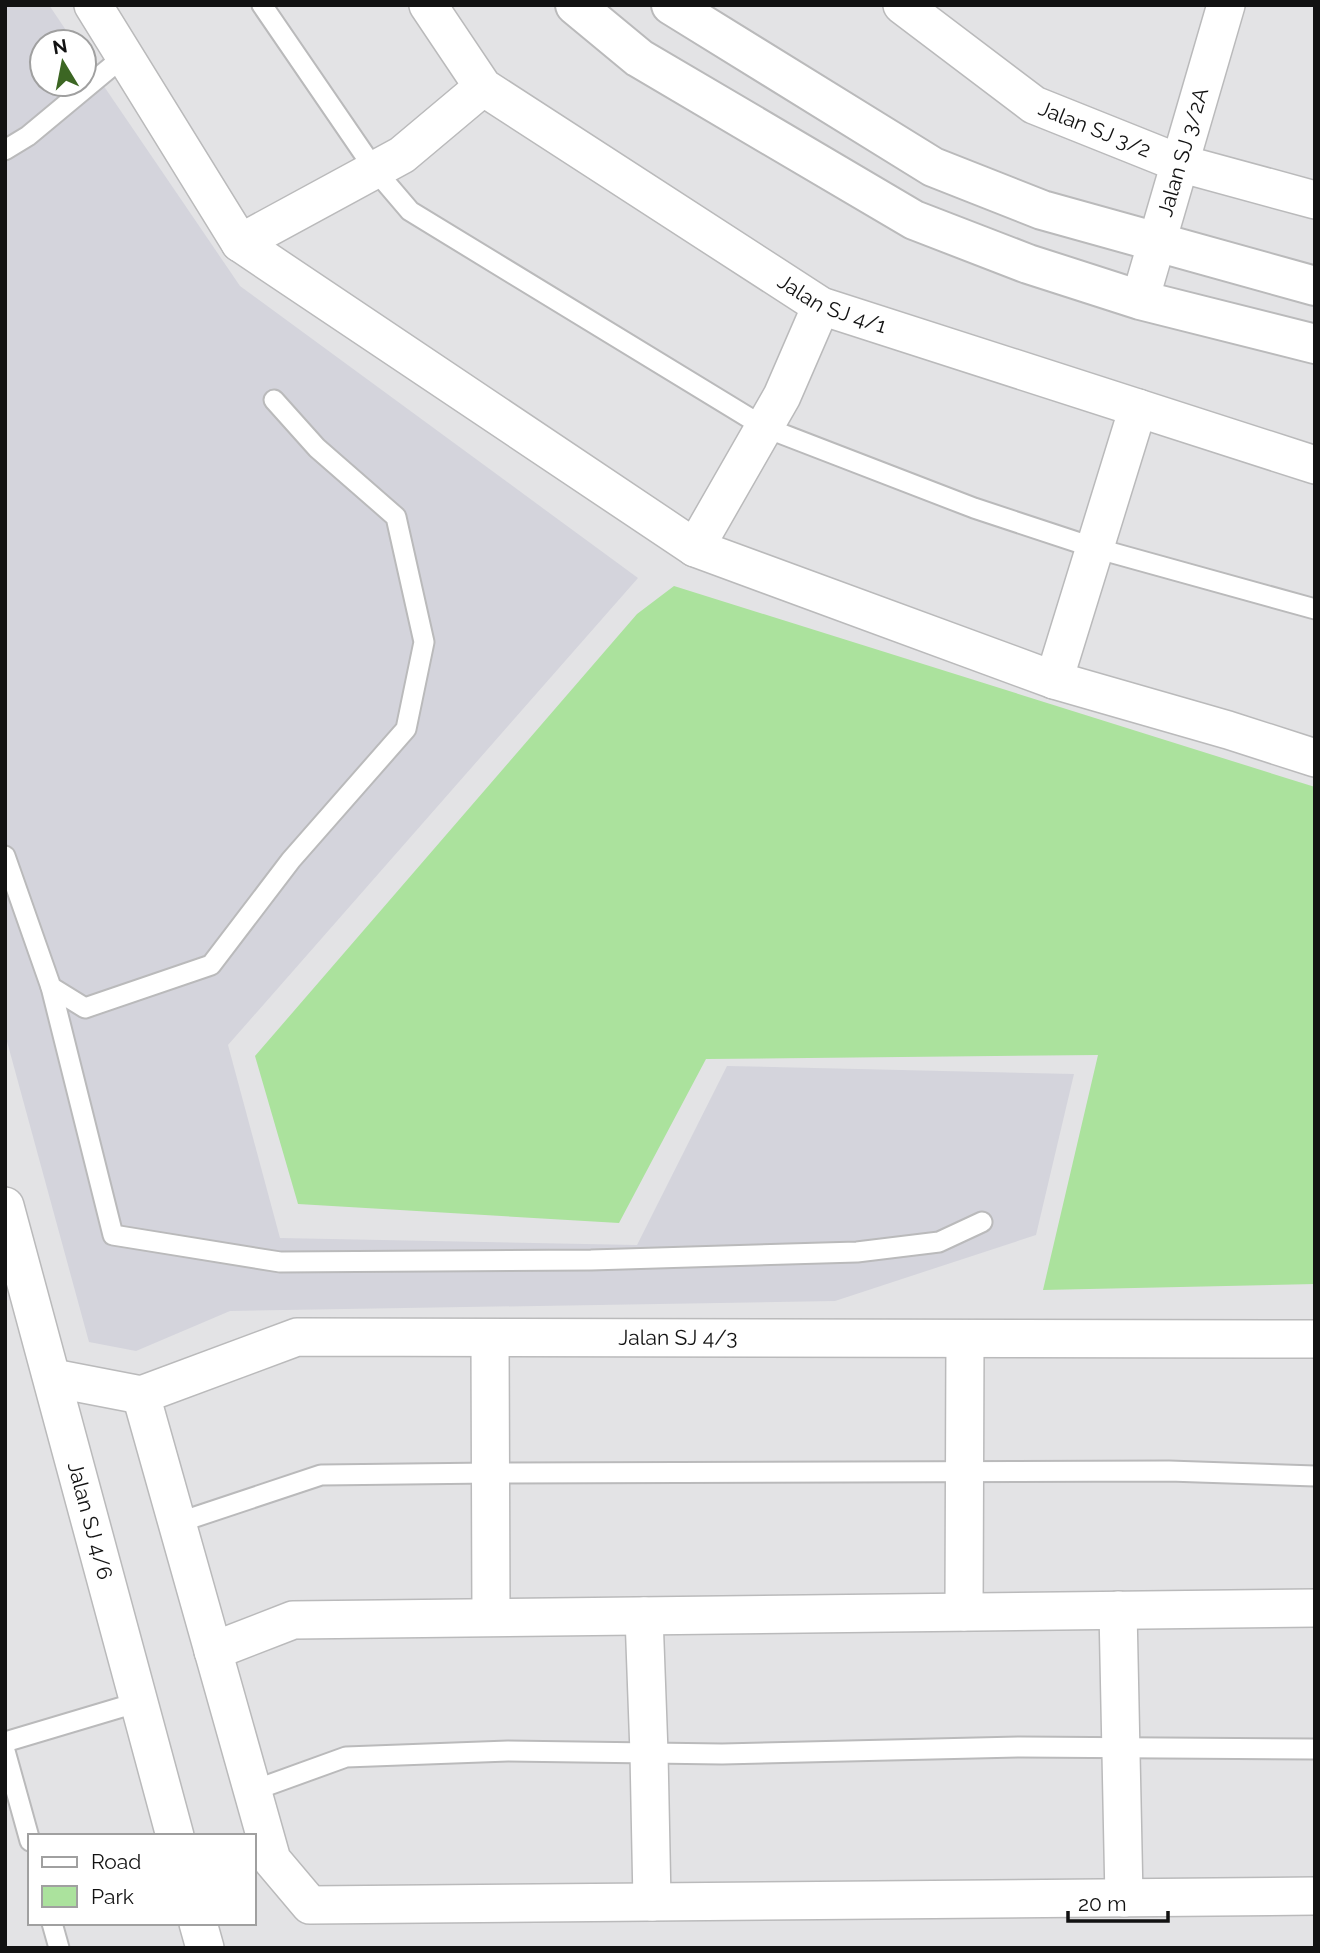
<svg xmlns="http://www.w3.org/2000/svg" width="1320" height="1953" font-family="Raleway,sans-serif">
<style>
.built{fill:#d4d4dc}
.green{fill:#abe29d}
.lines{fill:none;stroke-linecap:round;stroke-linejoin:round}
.lane-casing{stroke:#bababb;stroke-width:23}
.street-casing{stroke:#bababb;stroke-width:40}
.secondary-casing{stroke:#bababb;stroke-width:42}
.lane{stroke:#fff;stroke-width:19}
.street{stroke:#fff;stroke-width:37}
.secondary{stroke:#fff;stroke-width:38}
.labels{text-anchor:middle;stroke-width:5;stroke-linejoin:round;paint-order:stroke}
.street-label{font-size:21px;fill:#121212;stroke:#fff}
</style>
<rect width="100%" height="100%" fill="#e3e3e5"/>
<polygon class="built" points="5,5 49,5 74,42 42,42 42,84 84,84 84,57 240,286 638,578 228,1045 280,1238 637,1245 727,1066 1074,1074 1036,1235 835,1301 230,1311 136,1351 89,1342 5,1034"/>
<polygon class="green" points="674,586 1315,787 1315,1284 1043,1290 1098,1055 706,1059 619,1223 298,1204 255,1056 637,614"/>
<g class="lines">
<g class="lane-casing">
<g id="lane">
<polyline points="262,5 375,170 410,211 764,427 974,508 1095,548 1315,609"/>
<polyline points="5,150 28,136 123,57"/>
<polyline points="5,856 51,987 85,1008 211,965 291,860 406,729 424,642 396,517 317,448 274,400"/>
<polyline points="51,987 113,1235 280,1262 591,1260 857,1252 939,1242 982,1222"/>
<polyline points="177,1523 321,1475 491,1473 1169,1471 1315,1476"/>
<polyline points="5,1742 139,1702"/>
<polyline points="5,1751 30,1841"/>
<polyline points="252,1791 346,1757 508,1751 722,1754 1020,1747 1315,1749"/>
<polyline points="52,1923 59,1948"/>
</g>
</g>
<g class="street-casing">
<g id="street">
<polyline points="93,5 240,243 695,548 1054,680 1228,730 1315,758"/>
<path id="s1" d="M428,5L483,87L821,306L1315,465"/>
<path id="s2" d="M902,5L1034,105L1179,163L1315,200"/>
<polyline points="240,243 402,155 483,87"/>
<path id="s3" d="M1140,300L1226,5"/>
<polyline points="695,548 782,396 821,306"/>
<polyline points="1054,680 1138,408"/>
<path id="s4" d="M5,1206L175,1836"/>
<polyline points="490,1338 491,1617"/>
<path id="s5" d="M53,1378L141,1395L297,1337L1315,1339"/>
<polyline points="141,1395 272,1860 310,1905 1315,1896"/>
<polyline points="1118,1610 1124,1898"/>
<polyline points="964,1612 965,1339"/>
<polyline points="644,1616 649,1753 652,1902"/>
<polyline points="213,1651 293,1620 1315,1608"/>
<polyline points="198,1923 205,1948"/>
</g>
</g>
<g class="secondary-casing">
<g id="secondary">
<polyline points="575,5 639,58 914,220 1028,264 1140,300 1315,344"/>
<polyline points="671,5 933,167 1042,210 1315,286"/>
</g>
</g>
<use href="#lane" class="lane"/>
<use href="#street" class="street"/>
<use href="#secondary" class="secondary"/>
</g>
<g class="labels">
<g class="street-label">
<text dy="7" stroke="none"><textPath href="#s2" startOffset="231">Jalan SJ 3/2</textPath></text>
<text dy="7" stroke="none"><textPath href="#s3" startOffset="154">Jalan SJ 3/2A</textPath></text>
<text dy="7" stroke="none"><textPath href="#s1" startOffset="511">Jalan SJ 4/1</textPath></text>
<text dy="7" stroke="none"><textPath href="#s5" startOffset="637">Jalan SJ 4/3</textPath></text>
<text dy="7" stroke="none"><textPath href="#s4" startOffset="326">Jalan SJ 4/6</textPath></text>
</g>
</g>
<rect width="1320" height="1953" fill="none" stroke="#121212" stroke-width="14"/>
<rect x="28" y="1834" width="228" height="91" fill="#ffffff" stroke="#a0a0a0" stroke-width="2"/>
<rect x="42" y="1857" width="35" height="10" fill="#ffffff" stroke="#a0a0a0" stroke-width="2"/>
<text x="91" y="1869" font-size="21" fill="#121212">Road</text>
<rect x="42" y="1886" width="35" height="21" fill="#abe29d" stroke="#a0a0a0" stroke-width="2"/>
<text x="91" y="1904" font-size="21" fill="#121212">Park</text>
<g transform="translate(63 63) rotate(350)"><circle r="33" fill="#ffffff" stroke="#a0a0a0" stroke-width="2"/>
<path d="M0-5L12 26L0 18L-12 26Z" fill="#3c6623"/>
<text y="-10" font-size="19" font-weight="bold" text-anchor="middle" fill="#121212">N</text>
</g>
<path d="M1068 1911v10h100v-10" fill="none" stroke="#121212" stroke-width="3.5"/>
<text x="1078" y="1911" font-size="21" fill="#121212" stroke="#ffffff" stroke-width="5" paint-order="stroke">20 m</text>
</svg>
